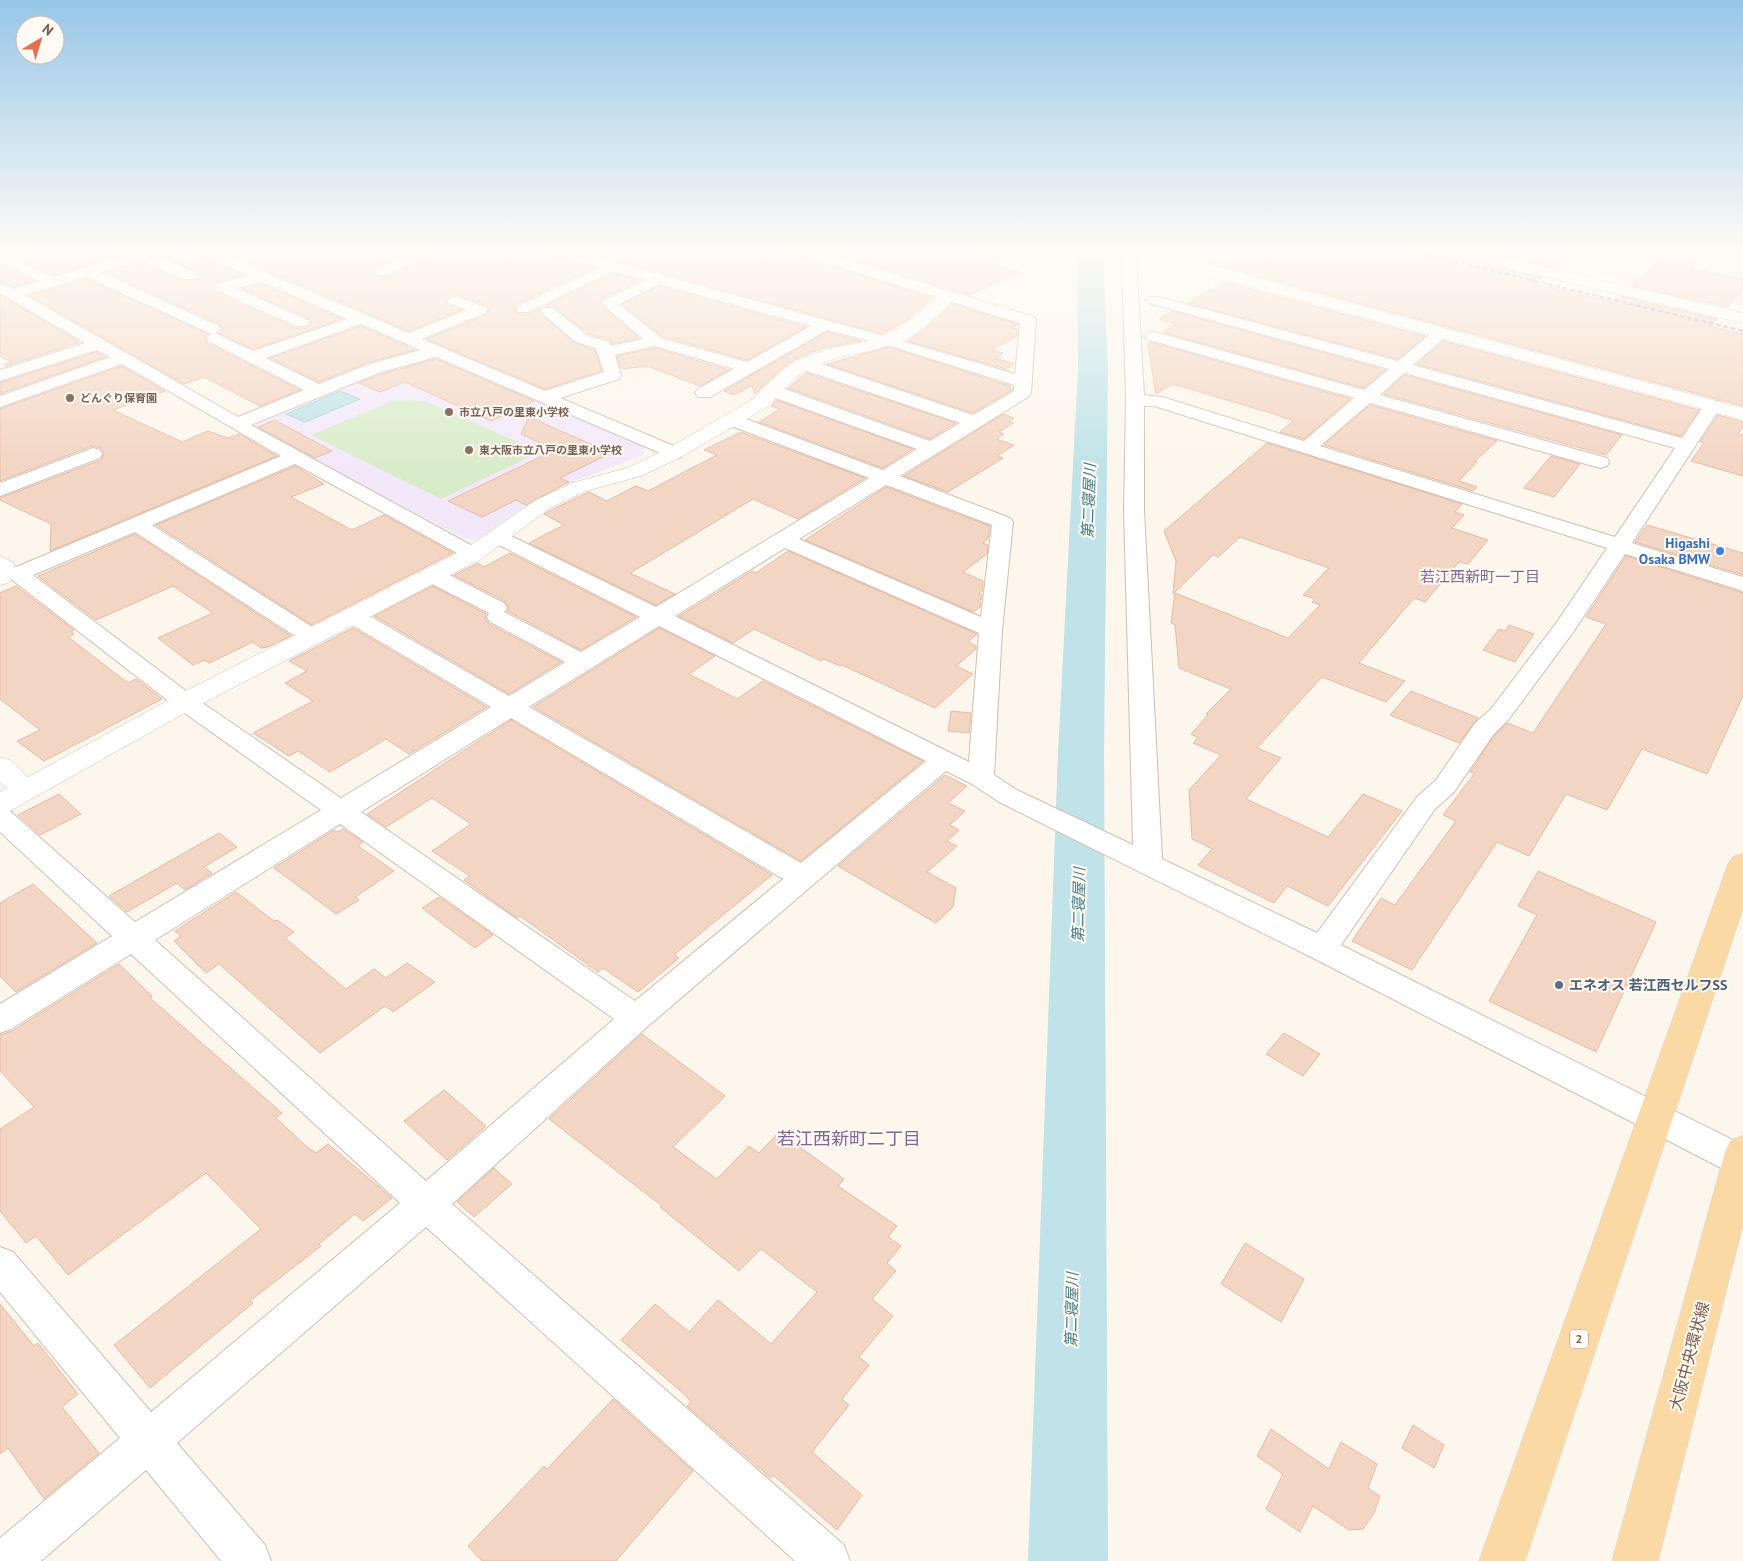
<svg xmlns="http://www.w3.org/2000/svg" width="1743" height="1561" font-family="'PT Sans','Noto Sans JP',sans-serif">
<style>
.residential{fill:#f5e8da}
.education{fill:#f3e8fa}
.green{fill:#d8ecc9}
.water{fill:#bfe3e8;stroke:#a5d3da}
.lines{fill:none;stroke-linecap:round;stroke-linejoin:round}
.stream{stroke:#a5d3da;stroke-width:4.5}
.river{fill:#bfe3e8;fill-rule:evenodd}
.building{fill:#f3d5c3;stroke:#e6bba3}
.street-casing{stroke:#d1beb0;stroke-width:2}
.secondary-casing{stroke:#d6c0b0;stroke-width:1}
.primary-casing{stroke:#dad1cd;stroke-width:1}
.street{fill:#fff;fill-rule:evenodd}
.secondary{fill:#fff;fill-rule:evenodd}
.primary{fill:#fbd9a5;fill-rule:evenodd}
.rail{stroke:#b9a8c9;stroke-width:2.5;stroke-dasharray:4.5 3;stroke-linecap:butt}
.education-dot{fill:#8d6e63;stroke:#fffaf3;stroke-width:2}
.shop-dot{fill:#3f7fe0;stroke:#fffaf3;stroke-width:2}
.service-dot{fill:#5c6f8a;stroke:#fffaf3;stroke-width:2}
.labels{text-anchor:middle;stroke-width:4;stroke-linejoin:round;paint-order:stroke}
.far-education-label{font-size:11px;font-weight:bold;fill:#785e54;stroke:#fffaf3;text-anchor:start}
.shield{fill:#fffaf3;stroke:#a28b7f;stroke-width:1}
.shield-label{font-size:12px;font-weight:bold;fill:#7a5c4d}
.shop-label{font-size:14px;font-weight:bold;fill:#366cbe;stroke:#fffaf3;text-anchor:end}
.service-label{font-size:14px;font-weight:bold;fill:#4e5e75;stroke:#fffaf3;text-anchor:start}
.water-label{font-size:15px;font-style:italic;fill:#437c86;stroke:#fffaf3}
.neighbourhood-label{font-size:15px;fill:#846695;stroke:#fffaf3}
.near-street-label{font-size:16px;fill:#7a5c4d;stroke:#fffaf3}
.near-neighbourhood-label{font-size:18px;fill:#846695;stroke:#fffaf3}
</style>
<rect width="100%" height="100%" fill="#fdf6ec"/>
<g class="residential">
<polygon points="1467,251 1609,251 1577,277"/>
<polygon points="1618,251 1743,251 1743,306 1592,273"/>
</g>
<polygon class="education" points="428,357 438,357 646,445 643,455 546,492 477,540 465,539 250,427 252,422 381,370"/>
<polygon class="green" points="395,400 425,401 540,452 441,499 311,435"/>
<polygon class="water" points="340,391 360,399 305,422 286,414"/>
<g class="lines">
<polyline class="stream" points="1078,251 1092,254"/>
<polygon class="river" points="1081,251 1107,251 1103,257 1108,368 1104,753 1108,1561 1028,1561 1058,753 1078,368 1077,257"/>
</g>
<g class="building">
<polygon points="10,251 132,251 54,275 23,261 26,260"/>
<polygon points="164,251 194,251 243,275 216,282 212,288 215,292 294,328 307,328 311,322 308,318 242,289 262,284 342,319 253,349 219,333 223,329 220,324 105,272 142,262 184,281 197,280 199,277 197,272 160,255"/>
<polygon points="222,251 411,251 377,267 374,273 378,277 389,277 437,251 550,251 553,256 595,267 517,304 514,310 518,314 528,314 540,308 539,312 575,343 595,350 602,371 545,389 427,339 486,315 490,310 486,305 454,294 446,299 446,302 461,310 409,331"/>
<polygon points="584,251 794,251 797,256 933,298 908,320 882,334"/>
<polygon points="826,251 988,251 992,256 1005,260 995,265 1019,272 970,295"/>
<polygon points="1190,251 1443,251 1452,257 1543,278 1535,284 1614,302 1621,296 1717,319 1710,326 1743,334 1743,406 1189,258"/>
<polygon points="1483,251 1575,251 1555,268"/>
<polygon points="1670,251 1703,256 1690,268 1743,280 1743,290 1727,307 1632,286"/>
<polygon points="3,266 34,281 14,287 0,281 0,267"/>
<polygon points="614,273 639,280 603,298 599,303 639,338 612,344 610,340 589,334 554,307 545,306"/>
<polygon points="86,279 208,334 204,338 207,343 300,390 260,406 204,377 184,384 30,296"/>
<polygon points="1225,282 1425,336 1398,359 1187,303"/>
<polygon points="659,286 806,327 747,360 662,336 622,304"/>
<polygon points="0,295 80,342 6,366 4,365 12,362 0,356"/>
<polygon points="952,304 1018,324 1012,328 1017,329 1017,336 992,350 1003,353 995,358 1014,364 1006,369 907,341 922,331"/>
<polygon points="1172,311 1385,370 1364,388 1162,332 1176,324 1159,319"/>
<polygon points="361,326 415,350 369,362 319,382 271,358"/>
<polygon points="827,332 861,341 824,348 797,358 783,368 755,394 752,386 734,395 724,391"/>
<polygon points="1444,341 1699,410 1681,436 1417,364"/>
<polygon points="1151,342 1350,399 1304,439 1280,432 1293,421 1274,414 1173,384 1156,394 1148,344"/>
<polygon points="888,347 1010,386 1012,390 973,413 827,364"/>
<polygon points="655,348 729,370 700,386 647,366 623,369 620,366 617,356"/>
<polygon points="97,352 105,357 0,394 0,383"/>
<polygon points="436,359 534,401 491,421 405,382 380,392 359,383 382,374"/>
<polygon points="122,366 165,391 113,410 182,442 208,431 228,438 239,434 277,456 50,551 51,524 0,500 0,498 101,460 104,453 101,448 92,446 0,481 0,409"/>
<polygon points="806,373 956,423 930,439 788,388"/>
<polygon points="1404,375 1622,435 1606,455 1384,394"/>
<polygon points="776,400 913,449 883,468 759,422 780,409 771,406"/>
<polygon points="1370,405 1497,441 1475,461 1477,462 1459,481 1477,487 1473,491 1324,445"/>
<polygon points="1003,414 1014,418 1009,421 1013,423 999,432 1004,434 996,439 1014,445 997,456 1003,458 948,492 904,476"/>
<polygon points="1718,415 1743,422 1743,427 1738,434 1743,435 1743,476 1691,461 1704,443 1700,442"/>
<polygon points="529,417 611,453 560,478 569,482 526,505 516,500 482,517 448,501 555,450 521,434"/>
<polygon points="275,420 332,451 315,458 258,427"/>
<polygon points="741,432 865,478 798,519 753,499 630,573 675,594 656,605 529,543 564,525 544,514 551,510 589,492 607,501 636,486 648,491 717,455 704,450"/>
<polygon points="1267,443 1462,504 1455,512 1464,515 1452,528 1488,540 1468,564 1459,562 1425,602 1414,598 1359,663 1405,681 1386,702 1322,677 1257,748 1281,758 1246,799 1328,837 1363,794 1402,811 1328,906 1287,886 1274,903 1198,865 1212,849 1192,839 1189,790 1221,755 1193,743 1198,738 1191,734 1208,715 1206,714 1231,689 1179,668 1175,625 1171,623 1175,593 1288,638 1320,605 1312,602 1315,599 1303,595 1329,568 1240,537 1218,557 1213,555 1173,594 1176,561 1164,531"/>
<polygon points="1551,456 1580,464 1554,497 1524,488"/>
<polygon points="295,466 324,484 291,497 352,530 384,515 453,553 312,625 156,525"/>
<polygon points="886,487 990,526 988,539 983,543 988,545 987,554 963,572 983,581 982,591 979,594 982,595 981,599 978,601 981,603 980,607 973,612 805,540"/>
<polygon points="1647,525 1743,553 1743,575 1635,542"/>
<polygon points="135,534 291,636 268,647 261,648 253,642 209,663 204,660 193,665 158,638 213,613 173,586 96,620 38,576"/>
<polygon points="788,551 977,634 968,642 976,646 976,649 956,666 973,674 935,708 842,665 840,666 824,659 821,661 754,629 733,643 679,616 752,571 756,573"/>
<polygon points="510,553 636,617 581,650 507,611 509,608 505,601 454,575 478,563 484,567"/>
<polygon points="1626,556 1743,593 1743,696 1707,774 1642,749 1607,810 1566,794 1529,856 1497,842 1412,970 1352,941 1381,898 1395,905 1456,821 1443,815 1475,773 1470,772 1494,736 1507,723 1533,733 1606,624 1586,617"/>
<polygon points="16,586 74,630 71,632 74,634 68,637 128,683 136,679 162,699 44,761 17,741 40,730 0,699 0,593"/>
<polygon points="432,586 486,614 485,618 489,624 561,662 509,694 374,616"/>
<polygon points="1509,625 1534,634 1515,662 1483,650 1499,629 1505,631"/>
<polygon points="353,628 487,707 409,754 386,739 330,772 298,751 289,756 253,733 313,701 285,683 307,671 289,661"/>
<polygon points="659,628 715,656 689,674 737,699 763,681 923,761 801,861 533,707"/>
<polygon points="1411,691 1478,718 1459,743 1390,715"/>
<polygon points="951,711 971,713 969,733 948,731"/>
<polygon points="511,720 772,875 674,955 679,958 638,992 603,968 598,972 520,916 517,918 464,880 470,876 432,851 471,824 432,798 386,827 367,814"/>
<polygon points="945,775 967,786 948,803 965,811 950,825 959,830 947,841 957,846 927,872 956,888 953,907 936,923 838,866"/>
<polygon points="59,794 81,814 40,835 18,815"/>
<polygon points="343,829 363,842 358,846 394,871 355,897 359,900 336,914 274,868 334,830 338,832"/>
<polygon points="219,833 237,847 204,867 212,873 185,890 177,883 127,912 109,896"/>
<polygon points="1538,871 1656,922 1596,1052 1489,1001 1537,915 1518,906"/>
<polygon points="33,884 97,943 16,992 0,976 0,903"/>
<polygon points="236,892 274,921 277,920 294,932 285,938 346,989 374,969 386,978 407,963 435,982 393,1012 385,1006 320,1053 219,964 206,973 174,941 181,936 175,931"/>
<polygon points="439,897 493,935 475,948 422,908"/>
<polygon points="119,964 152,996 150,998 282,1113 276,1118 307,1147 316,1153 328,1144 392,1198 363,1221 355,1214 319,1244 321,1246 250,1301 253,1303 150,1388 114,1345 261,1229 206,1173 68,1275 36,1236 26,1243 0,1211 0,1129 34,1107 0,1071 0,1035 12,1031"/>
<polygon points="1284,1033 1320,1054 1303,1076 1266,1054"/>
<polygon points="642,1034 725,1096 673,1147 717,1179 749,1146 759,1153 779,1132 844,1179 838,1186 897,1226 888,1237 901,1246 887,1263 896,1271 872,1299 893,1316 859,1357 869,1365 842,1399 849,1405 812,1452 862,1495 837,1530 773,1475 771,1478 687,1406 691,1402 683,1393 621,1340 655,1304 689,1332 718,1300 771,1344 817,1292 761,1249 739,1271 660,1207 662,1206 549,1119"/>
<polygon points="444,1090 486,1126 447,1160 404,1121"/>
<polygon points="494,1168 512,1184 474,1217 457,1202"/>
<polygon points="1245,1243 1304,1279 1281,1322 1221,1284"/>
<polygon points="0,1304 34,1346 38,1343 78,1394 62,1407 99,1453 44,1499 8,1448 0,1454"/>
<polygon points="613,1399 693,1471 616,1561 482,1561 468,1546 544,1466 547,1469"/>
<polygon points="1413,1425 1444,1445 1434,1468 1402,1448"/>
<polygon points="1271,1429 1329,1469 1341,1442 1377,1464 1368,1488 1380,1496 1374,1513 1363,1529 1349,1530 1313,1506 1300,1532 1266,1509 1283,1474 1257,1456"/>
</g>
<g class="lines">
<g class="street-casing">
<g id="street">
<path d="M139,251H162L156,255L195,273L197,276L195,279H185L142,260L100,272L219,326L221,329L215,333L253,351L347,319L262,282L236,288L307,320L309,323L307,326H295L216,290L214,287L216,284L249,276L196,251H216L409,333L466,310L450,304L447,301L455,296L485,307L488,310L485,313L422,339L545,391L604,372L596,348L576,342L543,314L540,311L543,308H553L588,336L609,342L611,346L643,339L601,303L604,300L644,280L614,271L528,312H518L515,309L518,306L600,267L554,254L552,251H576C722,293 869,330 1015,374L1020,323L798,254L796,251H819L1034,317L1036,320L1031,393L1028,397L900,476L1010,518L1013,522L1002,630L994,775L1017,790L1133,845L1124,510L1126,400L1122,258L1127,251H1141L1136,258L1144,395L1162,397L1304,441L1354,398L1146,339L1144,336L1152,331L1364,390L1389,369L1149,303L1146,300L1149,297H1159L1398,361L1436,329H1448L1450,332L1448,335L1413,365L1682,438L1707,401H1719L1722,405L1632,543L1743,577V591L1625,554L1574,631L1509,719L1493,735L1454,792L1435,809L1341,945L1743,1145V1176L1729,1172L1311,957L999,802L972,784L946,771L647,1027L452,1204L844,1545L850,1561H795L426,1227L177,1443L265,1545L271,1561H221L146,1470L41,1561H0V1538L120,1438L0,1292V1247L13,1252L151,1412L400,1203L131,954L11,1029L0,1033V1004L112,936L0,832V808L10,811L135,922L321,810L176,707L11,579L0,577V567H16L281,456L122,364L0,407V396L110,357L97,350L0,381V370L85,343L0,293V283L14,289L39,281L0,262V252L54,277ZM86,277L212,334L206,338L208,341L304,390L238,417L25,295ZM659,284L811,326L747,362L661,338L619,304ZM361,324L421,350L369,364L319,384L266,358ZM827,330L890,346L1014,385V391L973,415L810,360H798L796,364L798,368L960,423L930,441L779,387H767L764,391L767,395L917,449L883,470L738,416H726L723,420L726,424L869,478L656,607L505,533L498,531L491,533L488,537L491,541L640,617L581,652L504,612L507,608L504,603L440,570L432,569L424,570L421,575L424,580L489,613L487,617L490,622L565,662L509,696L361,611L353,609L345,611L342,616L345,621L491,707L341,798L194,697L33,575L135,532L304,642L312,644L320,642L323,637L320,632L152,525L295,464L466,558L473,560L480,558L484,554L480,550L251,425L381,372L436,357L674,459L681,457L683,453L681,449L560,398L619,379L621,375L615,355L655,346L734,369L698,389L695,393L698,397H710ZM1404,373L1675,448L1615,537L1320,446L1370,403L1600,468L1607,466L1609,462L1607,458L1380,395ZM1144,406H1154L1607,548L1557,622L1491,709L1475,723L1436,780L1417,797L1317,933L1162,859L1144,510ZM886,485L992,525L981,617L799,539ZM785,548L979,633L969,762L675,616ZM659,626L926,761L801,863L529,707ZM511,718L783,879L635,1001L361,812ZM340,824L614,1019L426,1181L155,940Z"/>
<polygon points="416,251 435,251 388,275 378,275 376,272 378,269"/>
<polygon points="990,251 1013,251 1024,257 1017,261 992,254"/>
<polygon points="93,448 100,450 102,454 100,458 0,496 0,483"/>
</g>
</g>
<g class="secondary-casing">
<g id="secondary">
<polygon points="1156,251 1743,408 1743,420 1208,275 1154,258 1152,255"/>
<polygon points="1445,251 1473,251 1743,313 1743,323 1452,255"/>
<polygon points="948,291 954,293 956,296 954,299 921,330 904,340 874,350 836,358 810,368 796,377 767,407 681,457 641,476 586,491 550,508 481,559 194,708 10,811 0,813 0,792 7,788 0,782 0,757 10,760 28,777 176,696 465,549 536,500 572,483 627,468 667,449 753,399 784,369 798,360 825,350 864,342 892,332 909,322 942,293"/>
<polygon points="0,556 13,562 17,572 8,583 0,585"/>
</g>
</g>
<g class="primary-casing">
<g id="primary">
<polygon points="1743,854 1743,908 1525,1561 1479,1561 1728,864 1733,857"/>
<polygon points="1743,1136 1743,1224 1658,1561 1612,1561 1725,1152 1730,1141"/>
</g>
</g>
<use href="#street" class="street"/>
<use href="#secondary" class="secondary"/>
<use href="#primary" class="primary"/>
<polyline class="rail" points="1410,251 1743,331"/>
</g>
<linearGradient id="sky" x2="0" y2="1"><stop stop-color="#97c7e8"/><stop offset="0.53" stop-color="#fefbf6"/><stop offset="1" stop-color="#fefbf6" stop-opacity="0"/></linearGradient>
<rect width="1743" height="470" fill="url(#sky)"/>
<g class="education-dot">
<circle cx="70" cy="398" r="5"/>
<circle cx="449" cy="412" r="5"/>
<circle cx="469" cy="450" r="5"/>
</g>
<circle class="shop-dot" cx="1720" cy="551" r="5"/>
<circle class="service-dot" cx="1559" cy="985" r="5"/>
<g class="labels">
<g class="far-education-label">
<text x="80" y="402">どんぐり保育園</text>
<text x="459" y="416">市立八戸の里東小学校</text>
<text x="479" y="454">東大阪市立八戸の里東小学校</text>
</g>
<rect class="shield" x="1570" y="1329.5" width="18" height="19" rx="4"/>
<g class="shield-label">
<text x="1579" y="1343">2</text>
</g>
<g class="shop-label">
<text x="1710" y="548">Higashi<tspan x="1710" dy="16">Osaka BMW</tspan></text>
</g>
<g class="service-label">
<text x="1569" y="990">エネオス 若江西セルフSS</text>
</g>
<g class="water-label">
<text transform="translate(1089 501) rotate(-88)" y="5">第二寝屋川</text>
<text transform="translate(1079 905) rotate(-89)" y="5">第二寝屋川</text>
<text transform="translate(1072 1310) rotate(-89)" y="5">第二寝屋川</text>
</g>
<g class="neighbourhood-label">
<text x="1480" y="582">若江西新町一丁目</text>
</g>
<g class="near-street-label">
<text transform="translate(1689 1356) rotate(-75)" y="6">大阪中央環状線</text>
</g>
<g class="near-neighbourhood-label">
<text x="849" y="1145">若江西新町二丁目</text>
</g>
</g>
<g transform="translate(40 40) rotate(38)"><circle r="24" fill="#fffaf3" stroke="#cabbb1"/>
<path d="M0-4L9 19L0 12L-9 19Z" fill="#e76f51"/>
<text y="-8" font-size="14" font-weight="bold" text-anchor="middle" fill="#7a5c4d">N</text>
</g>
</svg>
